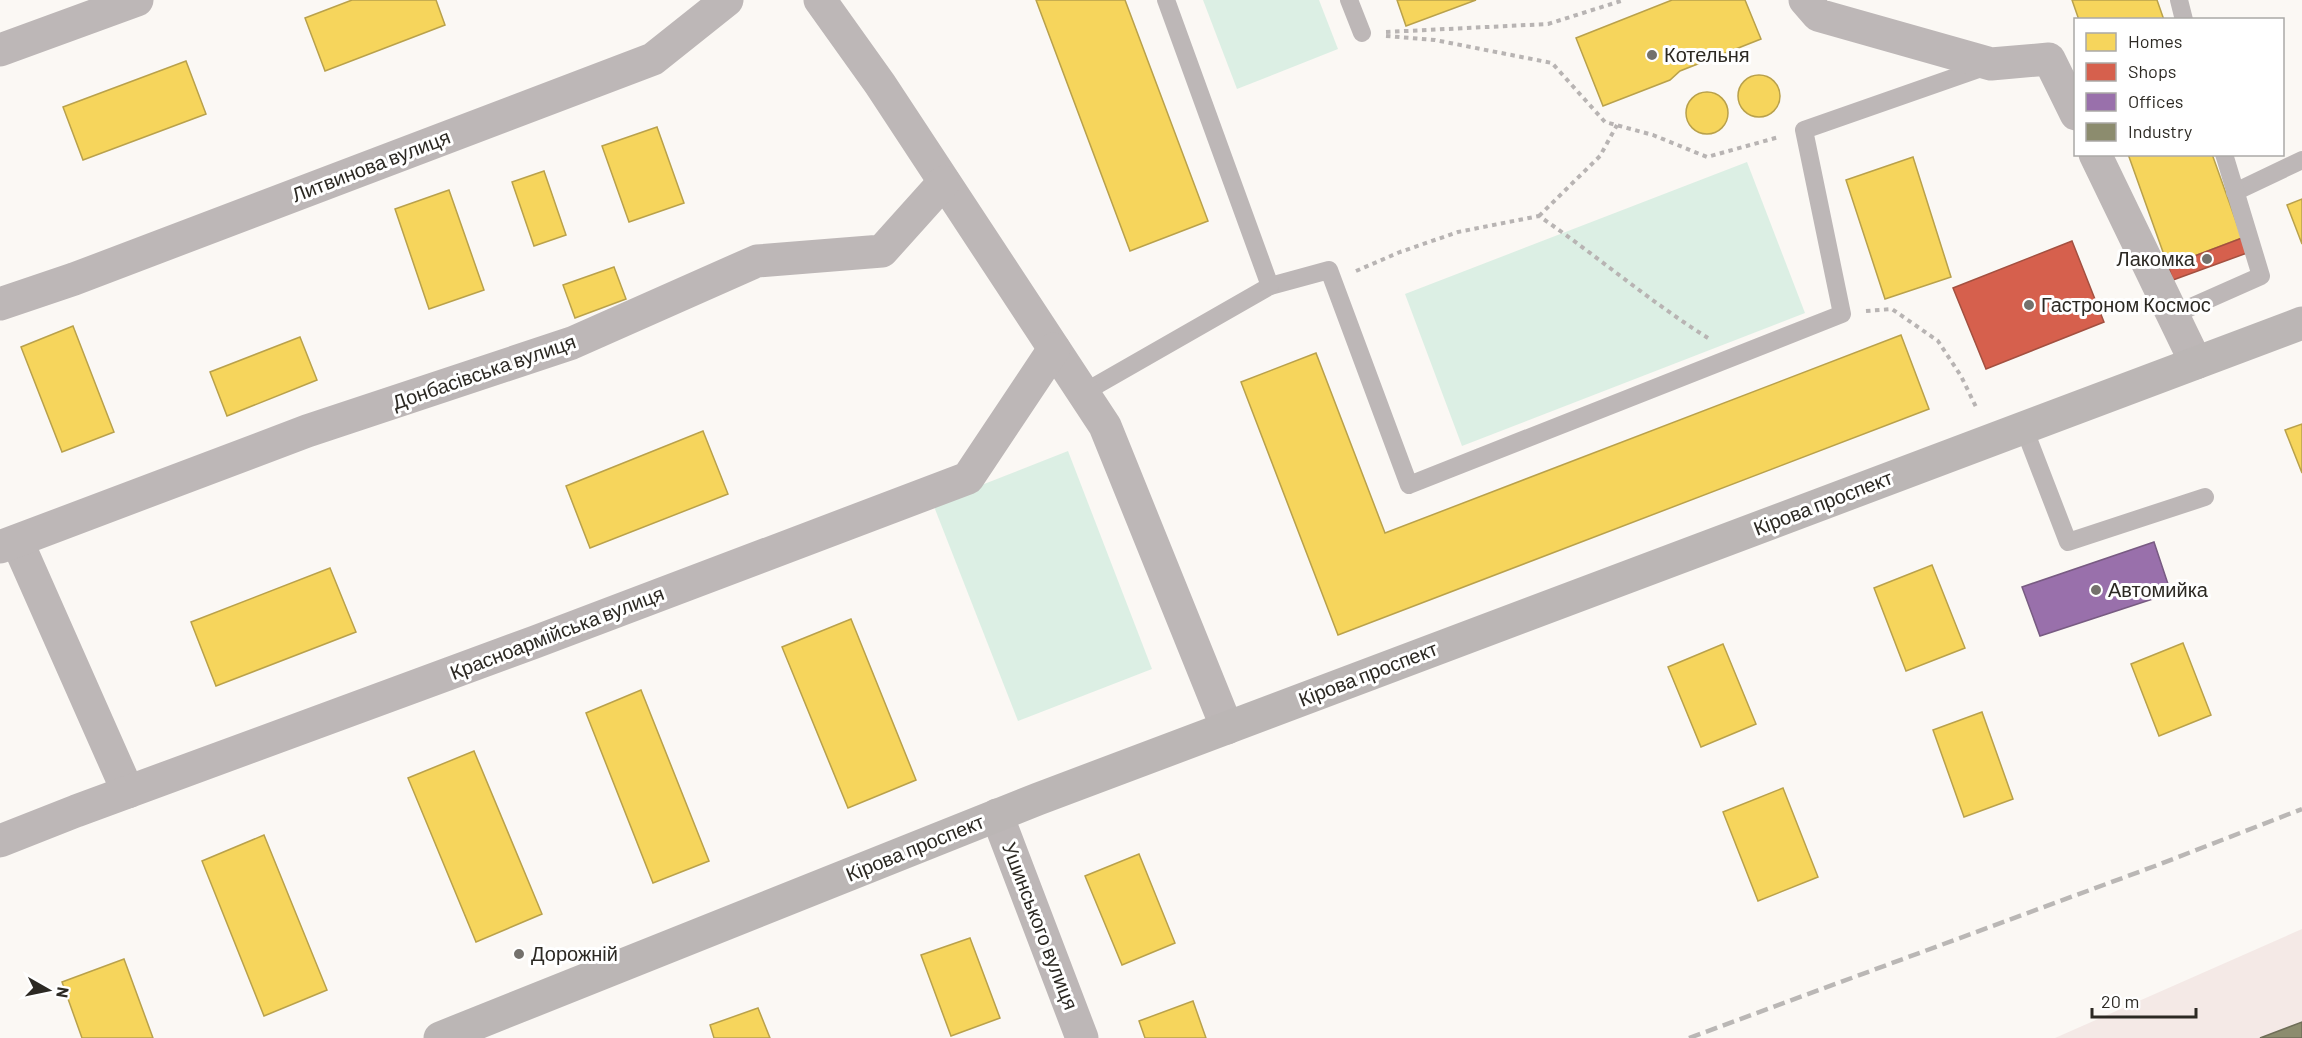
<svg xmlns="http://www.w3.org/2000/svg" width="2302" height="1038" font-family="Barlow,sans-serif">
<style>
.industrial{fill:#f4e9e6}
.green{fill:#dcefe4}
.homes{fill:#f6d55c;stroke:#b9a14b;stroke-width:1.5}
.shops{fill:#d6604d;stroke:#a35040;stroke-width:1.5}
.offices{fill:#9970ab;stroke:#785b82;stroke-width:1.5}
.industry{fill:#8c8c6e;stroke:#6f6e58;stroke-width:1.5}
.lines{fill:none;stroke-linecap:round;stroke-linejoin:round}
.path{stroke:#b8b4b3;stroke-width:4;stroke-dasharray:4.5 4.5;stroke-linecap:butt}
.lane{stroke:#bdb7b7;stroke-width:18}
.street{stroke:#bdb7b7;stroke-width:33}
.secondary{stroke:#bbb6b5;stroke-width:33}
.rail{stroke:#bab7b5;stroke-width:4.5;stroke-dasharray:12 6;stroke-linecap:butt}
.poi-dot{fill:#74716c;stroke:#fff;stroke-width:2}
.labels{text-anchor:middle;stroke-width:6;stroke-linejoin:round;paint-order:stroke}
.poi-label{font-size:20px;fill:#2c2923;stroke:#fff;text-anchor:start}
.street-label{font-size:20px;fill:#2c2923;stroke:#fff}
</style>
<rect width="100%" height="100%" fill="#fbf8f4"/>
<polygon class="industrial" points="2302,929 2302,1038 2055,1038"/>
<g class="green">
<polygon points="1203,0 1319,0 1338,49 1237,89"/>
<polygon points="1747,162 1805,313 1462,446 1405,294"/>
<polygon points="1068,451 1152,669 1018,721 933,504"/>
</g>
<g class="homes">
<polygon points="352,0 436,0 445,25 325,71 305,18"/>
<polygon points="1036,0 1125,0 1208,221 1130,251"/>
<polygon points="1397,0 1476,0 1406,26"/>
<polygon points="1672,0 1745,0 1761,39 1680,71 1670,80 1603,106 1576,38"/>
<polygon points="2072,0 2157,0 2164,20 2079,20"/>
<polygon points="186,61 206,114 83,160 63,107"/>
<circle cx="1759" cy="96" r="21"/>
<circle cx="1707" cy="113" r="21"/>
<polygon points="657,127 684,203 629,222 602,146"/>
<polygon points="2128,154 2212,154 2242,238 2168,266"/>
<polygon points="1913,157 1951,277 1885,299 1846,180"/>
<polygon points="544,171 566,235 534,246 512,182"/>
<polygon points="449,190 484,290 429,309 395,209"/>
<polygon points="2302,199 2302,244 2287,205"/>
<polygon points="614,267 626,299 575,318 563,285"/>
<polygon points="73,326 114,432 62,452 21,347"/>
<polygon points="1901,335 1929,409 1338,635 1241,382 1316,353 1385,533"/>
<polygon points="300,337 317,380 227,416 210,372"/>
<polygon points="2302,424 2302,473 2285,430"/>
<polygon points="703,431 728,494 590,548 566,486"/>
<polygon points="1932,565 1965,648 1906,671 1874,588"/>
<polygon points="330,568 356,632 216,686 191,622"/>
<polygon points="851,619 916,780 848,808 782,647"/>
<polygon points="2183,643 2211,715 2159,736 2131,664"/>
<polygon points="1723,644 1756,724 1701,747 1668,667"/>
<polygon points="641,690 709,861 653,883 586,713"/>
<polygon points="1982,712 2013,799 1964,817 1933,730"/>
<polygon points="474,751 542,914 476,942 408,778"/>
<polygon points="1783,788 1818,877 1758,901 1723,812"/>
<polygon points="264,835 327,990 264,1016 202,861"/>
<polygon points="1139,854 1175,943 1122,965 1085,876"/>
<polygon points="970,938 1000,1018 951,1036 921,955"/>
<polygon points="124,959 153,1038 82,1038 62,982"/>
<polygon points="1193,1001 1206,1038 1145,1038 1139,1021"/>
<polygon points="758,1008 770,1038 714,1038 710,1025"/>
</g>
<g class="shops">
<polygon points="2242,238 2247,253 2173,280 2168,266"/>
<polygon points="2072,241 2104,322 1986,369 1953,288"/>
</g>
<polygon class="offices" points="2154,542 2171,593 2040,636 2022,587"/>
<polygon class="industry" points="2302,1022 2302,1038 2260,1038"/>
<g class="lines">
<g class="path">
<polyline points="1386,32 1548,24 1624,0"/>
<polyline points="1386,36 1435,40 1552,63 1605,122 1653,135 1707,157 1779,137"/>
<polyline points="1539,216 1600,156 1617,125"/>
<path d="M1356,271L1400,252L1458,232L1539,216C1596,255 1649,301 1708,338"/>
<polyline points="1866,311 1892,309 1938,341 1961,376 1977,409"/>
</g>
<g class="lane">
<polyline points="1349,0 1362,33"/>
<polyline points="2179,0 2184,20"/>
<polyline points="2235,192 2302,160"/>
<polyline points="1270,286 1329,270 1409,485 1842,314 1804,130 1987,66"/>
<polyline points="2173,315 2261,276 2224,154"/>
<polyline points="1083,393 1270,286 1166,0"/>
<polyline points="2024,428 2068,542 2205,497"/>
</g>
<g class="street">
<polyline points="820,0 880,84 1105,426 1227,728"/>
<polyline points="1805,0 1818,15 1991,64 2049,59 2076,114"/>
<polyline points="0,50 137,0"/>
<polyline points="2095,154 2196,363"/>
<polyline points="0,304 74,279 653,59 727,0"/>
<polyline points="17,541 128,792"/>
<polyline points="0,547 307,431 572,343 757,261 882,251 944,182"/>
<polyline points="997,815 1082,1038"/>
<polyline points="0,841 76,811 535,642 968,478 1054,349"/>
</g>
<polyline class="secondary" points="440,1038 1038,799 2302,323"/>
<polyline class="rail" points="1689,1038 2155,866 2302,809"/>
</g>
<g class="poi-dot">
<circle cx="1652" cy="55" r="6"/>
<circle cx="2207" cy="259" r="6"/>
<circle cx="2029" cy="305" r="6"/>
<circle cx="2096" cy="590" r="6"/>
<circle cx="519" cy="954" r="6"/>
</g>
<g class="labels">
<g class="poi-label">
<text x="1664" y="62">Котельня</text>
<text x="2195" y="266" text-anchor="end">Лакомка</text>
<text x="2041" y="312">Гастроном Космос</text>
<text x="2108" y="597">Автомийка</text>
<text x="531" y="961">Дорожній</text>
</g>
<g class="street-label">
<text transform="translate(371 166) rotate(-21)" y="7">Литвинова вулиця</text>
<text transform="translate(484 372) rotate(-19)" y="7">Донбасівська вулиця</text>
<text transform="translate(1823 503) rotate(-21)" y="7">Кірова проспект</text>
<text transform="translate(557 633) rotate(-21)" y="7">Красноармійська вулиця</text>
<text transform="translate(1368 674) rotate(-21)" y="7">Кірова проспект</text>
<text transform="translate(915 848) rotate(-22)" y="7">Кірова проспект</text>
<text transform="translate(1040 926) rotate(69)" y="7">Ушинського вулиця</text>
</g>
</g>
<rect x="2074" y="18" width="210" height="138" fill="#ffffff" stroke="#aba9a7" stroke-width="1.5"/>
<rect x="2086" y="33" width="30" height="18" fill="#f6d55c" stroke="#aba9a7" stroke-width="1.5"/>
<text x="2128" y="48" font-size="18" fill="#2c2923">Homes</text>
<rect x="2086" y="63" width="30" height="18" fill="#d6604d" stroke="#aba9a7" stroke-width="1.5"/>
<text x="2128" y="78" font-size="18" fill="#2c2923">Shops</text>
<rect x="2086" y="93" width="30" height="18" fill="#9970ab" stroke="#aba9a7" stroke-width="1.5"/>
<text x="2128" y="108" font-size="18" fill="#2c2923">Offices</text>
<rect x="2086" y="123" width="30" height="18" fill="#8c8c6e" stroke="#aba9a7" stroke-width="1.5"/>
<text x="2128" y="138" font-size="18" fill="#2c2923">Industry</text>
<g transform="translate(48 990) rotate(99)" stroke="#ffffff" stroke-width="4.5" paint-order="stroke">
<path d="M0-4.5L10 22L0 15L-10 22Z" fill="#2c2923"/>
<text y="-9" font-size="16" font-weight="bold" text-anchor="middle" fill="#2c2923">N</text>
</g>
<path d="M2092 1008v9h104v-9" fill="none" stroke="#2c2923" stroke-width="3"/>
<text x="2101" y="1008" font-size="18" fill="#2c2923" stroke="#ffffff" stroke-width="4.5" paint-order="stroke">20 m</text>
</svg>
